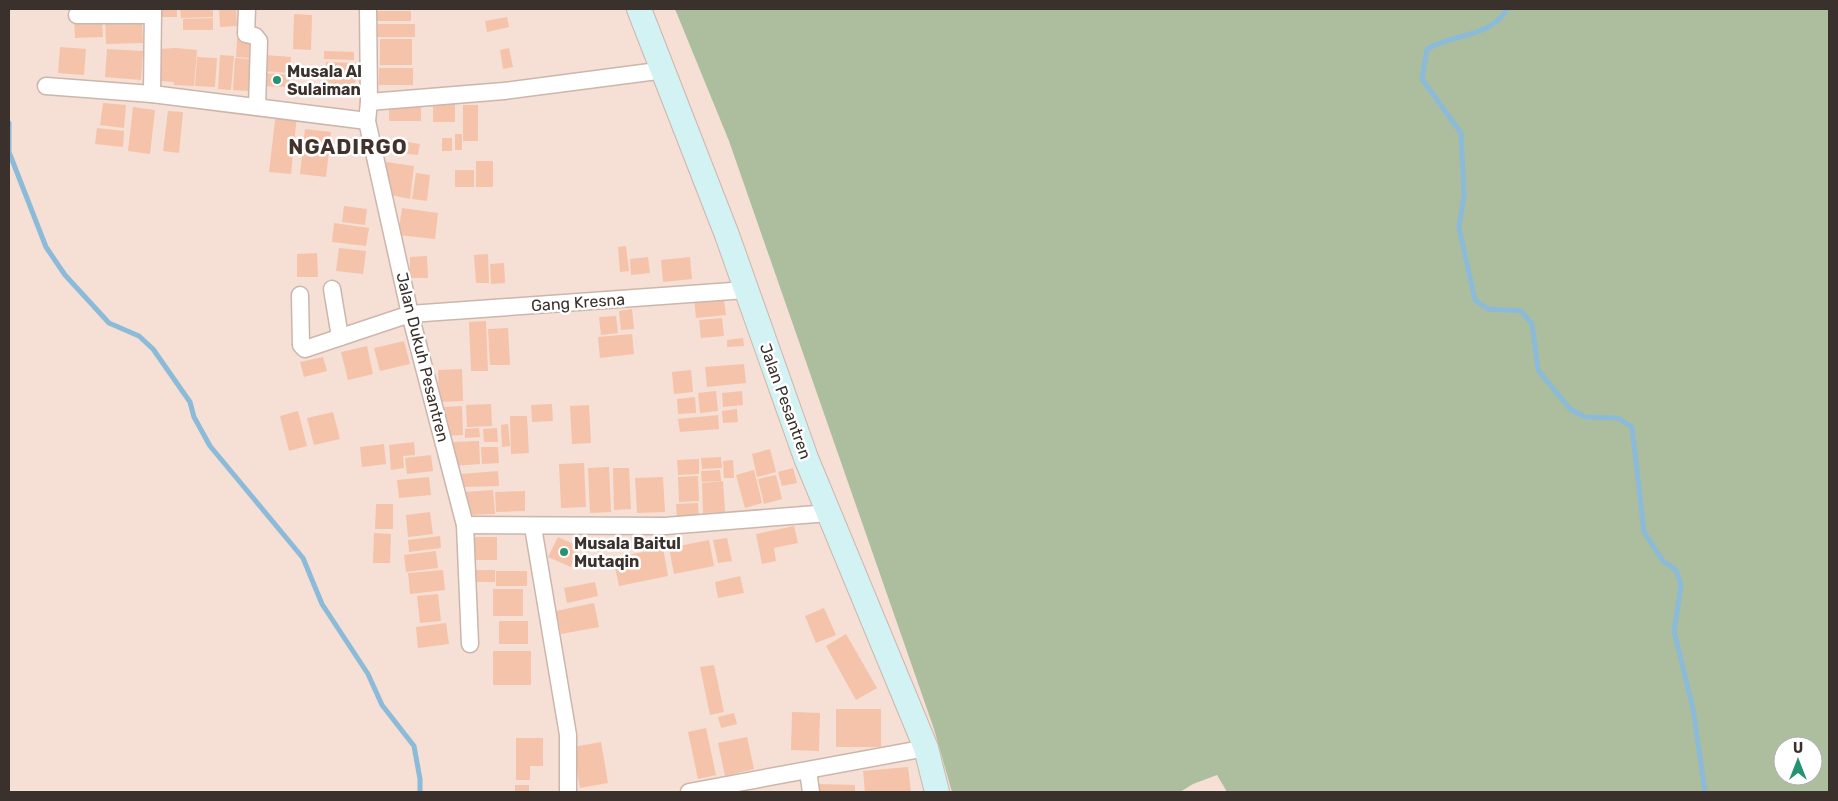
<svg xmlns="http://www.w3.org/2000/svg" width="1838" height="801" font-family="Rubik,sans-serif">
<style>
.green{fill:#adbe9e;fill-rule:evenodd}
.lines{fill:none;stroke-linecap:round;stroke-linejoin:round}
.stream{stroke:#8bbbd8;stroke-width:5}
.building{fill:#f4c3aa}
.minor-casing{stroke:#ccb6ac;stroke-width:19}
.secondary-casing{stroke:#ccb6ac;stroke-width:26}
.minor{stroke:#fff;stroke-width:16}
.secondary{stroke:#d2f2f4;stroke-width:24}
.poi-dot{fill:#259272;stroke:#fff;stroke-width:2}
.labels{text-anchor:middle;stroke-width:5;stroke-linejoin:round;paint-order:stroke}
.poi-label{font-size:16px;font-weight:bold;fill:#3a312d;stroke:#fff;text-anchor:start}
.street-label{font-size:16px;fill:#3a312d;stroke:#fff}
.district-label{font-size:21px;font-weight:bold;letter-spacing:1px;fill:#43322b;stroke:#fff}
</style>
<rect width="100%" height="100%" fill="#f6dfd5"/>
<path class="green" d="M675,9H1829V792H1227L1217,775L1193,784L1180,792H952L934,729L729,141ZM1783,746H1813V776H1783Z"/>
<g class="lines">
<g class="stream">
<path d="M1507,9C1490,38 1454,33 1427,49L1422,79L1461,133L1464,195L1459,228L1475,300L1488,309L1521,311L1532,324L1538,370L1570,409L1585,417L1618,418L1632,427L1644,532L1663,561L1676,570L1681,585L1674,631L1693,709L1705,792"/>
<polyline points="9,123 9,152 46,247 65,275 109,323 139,336 153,349 190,402 194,417 210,446 303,558 322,604 368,674 382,705 414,746 420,779 420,792"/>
</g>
</g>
<g class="building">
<rect x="161" y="9" width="16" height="8"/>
<polygon points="180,9 213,9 213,17 181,18"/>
<polygon points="219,9 236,9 237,26 220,27"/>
<rect x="373" y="11" width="38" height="10"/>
<polygon points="294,14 312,15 311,50 293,49"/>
<polygon points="102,16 103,37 75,38 74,17"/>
<polygon points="142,16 143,43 106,44 105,17"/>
<polygon points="507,17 509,27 487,32 485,21"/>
<polygon points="213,18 213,30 183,30 183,19"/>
<rect x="373" y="24" width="42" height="13"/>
<polygon points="237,39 250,39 249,58 236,57"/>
<rect x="380" y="39" width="32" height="26"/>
<polygon points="60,47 86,49 84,75 58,73"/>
<polygon points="176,48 197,50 194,86 174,85 174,82 161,81 159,49"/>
<polygon points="509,48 513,67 503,69 500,50"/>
<polygon points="107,49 143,51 141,80 105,77"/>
<polygon points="324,51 354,52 354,60 324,59"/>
<polygon points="220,55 234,56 231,90 218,89"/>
<polygon points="265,55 291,57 290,73 264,71"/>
<polygon points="197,57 217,58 215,87 195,86"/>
<polygon points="235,58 250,59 248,91 233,90"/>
<polygon points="326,62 356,63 355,89 325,88"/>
<rect x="379" y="68" width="34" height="17"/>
<polygon points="264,73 290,75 289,87 263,86"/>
<rect x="433" y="99" width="22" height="23"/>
<polygon points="103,103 126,105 124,128 100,125"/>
<rect x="389" y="104" width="32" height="17"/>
<rect x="463" y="105" width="15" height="36"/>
<polygon points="133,107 155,110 150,154 128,151"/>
<polygon points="168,111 183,112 179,153 163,151"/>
<polygon points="276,112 297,115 291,174 269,172"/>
<polygon points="97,128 124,131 123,147 95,144"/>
<polygon points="305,129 331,132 326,177 300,174"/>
<rect x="455" y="134" width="7" height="16"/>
<rect x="442" y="138" width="10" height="13"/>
<polygon points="394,140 420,144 418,155 392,152"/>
<rect x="476" y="161" width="17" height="26"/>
<polygon points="386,162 414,166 410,199 386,194"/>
<rect x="455" y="170" width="19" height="17"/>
<polygon points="416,173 430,175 427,201 412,199"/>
<polygon points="344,206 367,209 365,225 342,222"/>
<polygon points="402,208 438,213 435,239 398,235"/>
<polygon points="334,223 369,228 366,246 332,242"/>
<polygon points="626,246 629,271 620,272 618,247"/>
<polygon points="339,248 366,251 363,274 336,271"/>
<polygon points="317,253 318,277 297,277 297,254"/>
<polygon points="488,254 489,283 476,283 474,255"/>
<polygon points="427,256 428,278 410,278 410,257"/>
<polygon points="648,257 650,273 631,275 630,259"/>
<polygon points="690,257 692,279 663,282 661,260"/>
<polygon points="504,263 505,283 491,284 490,264"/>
<polygon points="723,294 726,315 696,318 694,297"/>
<polygon points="632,309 634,329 621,330 619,311"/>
<polygon points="616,316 618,333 601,335 599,317"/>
<polygon points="722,318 724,336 701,338 699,320"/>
<polygon points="486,321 488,371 471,371 469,322"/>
<polygon points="508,328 510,365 490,365 488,329"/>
<polygon points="632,334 634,354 600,358 598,337"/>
<polygon points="743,338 744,346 727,347 727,340"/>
<polygon points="404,341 410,364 380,371 374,348"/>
<polygon points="367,346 373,374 348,380 341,352"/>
<polygon points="323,357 327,371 304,377 300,362"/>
<polygon points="744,364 746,383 707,387 705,367"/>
<polygon points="462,369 463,401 439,402 438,370"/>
<polygon points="691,370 693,392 674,394 672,372"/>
<polygon points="716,391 718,411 700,413 698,393"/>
<polygon points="742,391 743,405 723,407 722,393"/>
<polygon points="695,397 696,413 678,414 677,399"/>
<polygon points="491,404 492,426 467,427 466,405"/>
<polygon points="552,404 553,421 532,422 531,405"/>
<polygon points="589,405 591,443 572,444 570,406"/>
<polygon points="462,406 463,435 445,436 444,407"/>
<polygon points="737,409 738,422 723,423 722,411"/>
<polygon points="298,411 307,446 289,451 280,416"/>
<polygon points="333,412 340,439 314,445 307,418"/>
<polygon points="718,415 719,429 680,432 678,419"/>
<polygon points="510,416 527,416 529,453 511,454"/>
<polygon points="508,424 510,446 502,447 501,425"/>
<polygon points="479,428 480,437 465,438 465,429"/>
<polygon points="497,428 498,442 484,442 483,429"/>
<polygon points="479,441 480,464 453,466 452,442"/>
<polygon points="414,442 415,455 403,456 404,468 391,470 389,445"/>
<polygon points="384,444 386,464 362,467 360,447"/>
<polygon points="481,447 498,447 499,463 482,464"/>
<polygon points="770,449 776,472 757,477 752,454"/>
<polygon points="431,455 433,471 407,474 405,458"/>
<polygon points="721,457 722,468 702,469 701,458"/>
<polygon points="699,459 699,474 678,475 677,460"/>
<polygon points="733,460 734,478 724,478 723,461"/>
<polygon points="584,463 586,507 561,508 559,464"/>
<polygon points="609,467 611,512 590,513 588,468"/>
<polygon points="613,468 629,468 631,509 614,510"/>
<polygon points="793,468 797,483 782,486 778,472"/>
<polygon points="720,470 721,481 702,482 701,471"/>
<polygon points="754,470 762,503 745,508 736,475"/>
<polygon points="498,471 499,486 461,487 461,474"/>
<polygon points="776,475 782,499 764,504 758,479"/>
<polygon points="698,476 699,501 679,502 678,477"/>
<polygon points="429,477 431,495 399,498 397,480"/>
<polygon points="663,477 665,512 637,513 635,478"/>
<polygon points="723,481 725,512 703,513 702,483"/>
<polygon points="493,490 495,514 467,515 465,492"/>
<polygon points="525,491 525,511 496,512 495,492"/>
<polygon points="698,503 699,519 677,520 676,504"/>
<polygon points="376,504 393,504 393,529 375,529"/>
<polygon points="430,512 433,534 408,537 406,515"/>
<polygon points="794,526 798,543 774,548 776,561 762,564 756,534"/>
<polygon points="374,533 391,534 390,563 373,563"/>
<polygon points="440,536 441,548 409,552 408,540"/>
<rect x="470" y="537" width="27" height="23"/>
<polygon points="558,537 580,547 571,567 548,557"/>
<polygon points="727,538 732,561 718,563 713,540"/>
<polygon points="709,540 714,566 674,574 669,548"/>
<polygon points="663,548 668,576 619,586 613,558"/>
<polygon points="436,551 438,568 406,572 404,555"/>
<polygon points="443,570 445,590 410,594 408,573"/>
<polygon points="471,570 495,570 495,582 470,582"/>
<rect x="496" y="571" width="31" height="15"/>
<polygon points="740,576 744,593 718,598 715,582"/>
<polygon points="595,582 598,596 567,603 564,588"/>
<rect x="493" y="589" width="30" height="27"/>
<polygon points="438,594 441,621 420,623 417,596"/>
<polygon points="594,603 599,627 561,634 556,611"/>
<polygon points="824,608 836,635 816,643 805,616"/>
<rect x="499" y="621" width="29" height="23"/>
<polygon points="446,623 449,644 418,648 416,627"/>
<polygon points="846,634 877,688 856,700 826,646"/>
<rect x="493" y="651" width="38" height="34"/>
<polygon points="714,665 724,712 710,715 700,667"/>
<rect x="836" y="709" width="45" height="38"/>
<polygon points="792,712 820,713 819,751 791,750"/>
<polygon points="734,713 737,724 721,728 718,717"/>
<polygon points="706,728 716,775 698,779 688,732"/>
<polygon points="747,737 754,769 725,776 718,743"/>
<polygon points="516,738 543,738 543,766 530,766 530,780 516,780"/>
<polygon points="601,742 608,783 580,788 573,747"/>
<polygon points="908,767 911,792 865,792 863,771"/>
<polygon points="818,784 855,785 855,792 818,792"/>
<rect x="515" y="785" width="14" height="7"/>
</g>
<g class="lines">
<g class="minor-casing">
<g id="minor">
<polyline points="247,9 246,34 255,36 259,41 257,107"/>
<polyline points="368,9 369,102 367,121 410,314 465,525 470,644"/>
<polyline points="77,15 153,15"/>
<polyline points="46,86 152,94 367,121"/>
<polyline points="152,94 153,9"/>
<polyline points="369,102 504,91 665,70"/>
<polyline points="332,289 340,337"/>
<polyline points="300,295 301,345 305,349 410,314 746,290"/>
<polyline points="465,525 665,526 829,513"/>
<polyline points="533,527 568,735 568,792"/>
<polyline points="808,771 811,792"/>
<polyline points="689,792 926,748"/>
</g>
</g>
<g class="secondary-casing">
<polyline id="secondary" points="639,9 727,235 806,458 926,748 937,792"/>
</g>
<use href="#minor" class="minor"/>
<use href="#secondary" class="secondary"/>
</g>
<g class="poi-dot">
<circle cx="277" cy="80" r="5"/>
<circle cx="564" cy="552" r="5"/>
</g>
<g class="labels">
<g class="poi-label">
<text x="287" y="77">Musala Al<tspan x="287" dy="18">Sulaiman</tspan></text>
<text x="574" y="549">Musala Baitul<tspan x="574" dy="18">Mutaqin</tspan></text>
</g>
<g class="street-label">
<text transform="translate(578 302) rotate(-4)" y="6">Gang Kresna</text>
<text transform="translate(423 357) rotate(76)" y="6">Jalan Dukuh Pesantren</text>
<text transform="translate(786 401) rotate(70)" y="6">Jalan Pesantren</text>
</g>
<g class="district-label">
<text x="348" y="154">NGADIRGO</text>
</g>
</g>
<rect width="1838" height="801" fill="none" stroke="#3a312d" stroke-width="20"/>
<g transform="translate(1798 761)"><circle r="24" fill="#ffffff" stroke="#b0adab"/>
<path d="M0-4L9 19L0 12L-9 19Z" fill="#259272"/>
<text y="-8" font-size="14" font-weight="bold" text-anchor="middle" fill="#3a312d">U</text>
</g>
</svg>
